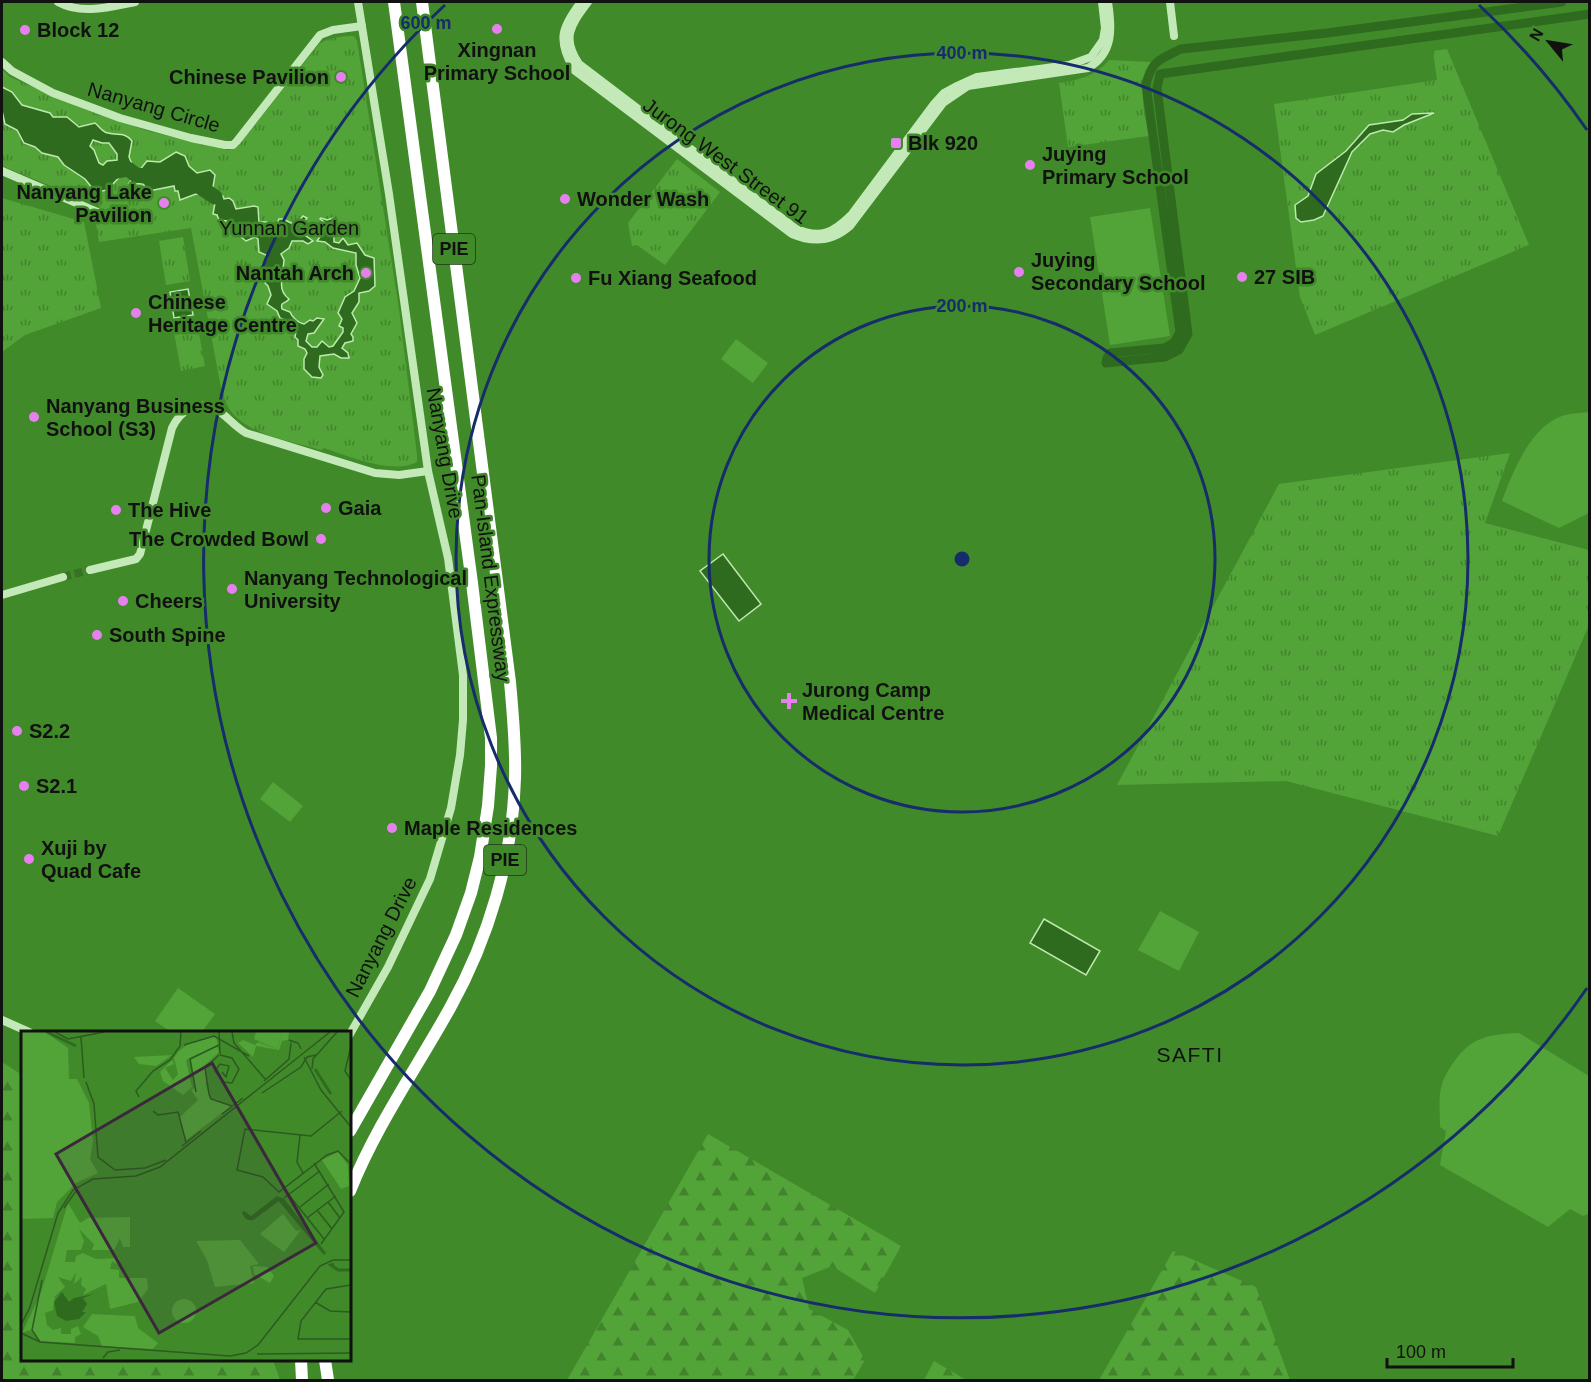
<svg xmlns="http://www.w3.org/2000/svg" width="1591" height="1382" font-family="Arial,sans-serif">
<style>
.grass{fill:url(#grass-tufts)}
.forest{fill:url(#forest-firs)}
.pitch{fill:#52a338}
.water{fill:#2f6b1e;stroke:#bce9ad;stroke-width:1.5;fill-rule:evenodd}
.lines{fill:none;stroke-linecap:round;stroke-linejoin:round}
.canal{stroke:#2f6b1e;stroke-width:9}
.river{stroke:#2f6b1e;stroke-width:15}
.minor-tunnel{stroke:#377225;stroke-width:8;stroke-dasharray:8 4;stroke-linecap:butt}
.minor{stroke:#c4e9b8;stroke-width:8}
.highway{stroke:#fff;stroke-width:12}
.ring{fill:none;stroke:#162c6b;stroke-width:3}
.poi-dot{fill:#e780ef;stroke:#408a2a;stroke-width:2}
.labels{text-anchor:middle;stroke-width:5;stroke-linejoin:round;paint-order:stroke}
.shield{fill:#408a2a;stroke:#1f3518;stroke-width:1.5}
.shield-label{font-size:18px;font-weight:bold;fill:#111}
.poi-label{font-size:20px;font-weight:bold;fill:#111;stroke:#408a2a;text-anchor:start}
.street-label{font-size:20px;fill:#111;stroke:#408a2a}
.park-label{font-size:20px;fill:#111;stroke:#408a2a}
.neighbourhood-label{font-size:21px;letter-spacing:1.5px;fill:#111;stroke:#408a2a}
.inset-river{fill:none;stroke:#2f6b1e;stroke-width:3}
.inset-road{fill:none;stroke:#2d5a20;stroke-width:1.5}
.view{fill:#3c273d;fill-opacity:0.15;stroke:#3c273d;stroke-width:3}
.inset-edge{fill:none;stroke:#111;stroke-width:3}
.centre{fill:#162c6b;stroke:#408a2a;stroke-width:3}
.ring-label{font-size:18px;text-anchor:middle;font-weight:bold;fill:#162c6b;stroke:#408a2a;stroke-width:5;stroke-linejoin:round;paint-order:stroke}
</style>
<defs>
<pattern id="grass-tufts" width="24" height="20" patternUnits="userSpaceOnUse" patternTransform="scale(1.5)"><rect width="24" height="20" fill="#52a338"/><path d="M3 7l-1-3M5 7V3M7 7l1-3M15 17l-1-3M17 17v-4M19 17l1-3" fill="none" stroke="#43832e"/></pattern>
<pattern id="forest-firs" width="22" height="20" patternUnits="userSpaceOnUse" patternTransform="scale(1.5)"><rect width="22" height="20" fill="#52a338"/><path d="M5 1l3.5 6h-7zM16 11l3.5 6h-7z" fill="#43832e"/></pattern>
</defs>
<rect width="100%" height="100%" fill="#408a2a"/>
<g class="grass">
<path d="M354,36L357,41L399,309L417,455V462C393,475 348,456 324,448L321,450C294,442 258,437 236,417C227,409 224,398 221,388L191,228L99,242L95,218L100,206L2,166V69L10,77L89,111L148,131L228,150L239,145L319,44C329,37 342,36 354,36Z"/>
<polygon points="1447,49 1529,245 1315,335 1300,297 1274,104 1437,80 1433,51"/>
<path d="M1109,60L1151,62C1137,86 1144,110 1149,136L1068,147L1059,83C1079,80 1096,76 1109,60Z"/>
<polygon points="677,159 720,192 665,265 637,245 632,246 628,223"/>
<polygon points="2,198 84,222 101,308 25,335 2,352"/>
<polygon points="183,237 190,281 166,285 159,241"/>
<polygon points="197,323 205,366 181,371 173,327"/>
<polygon points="1510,453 1485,523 1589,550 1589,625 1498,836 1286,781 1117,785 1279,484"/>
</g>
<g class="forest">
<polygon points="2,1062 22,1075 22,1360 273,1360 280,1380 2,1380"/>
<polygon points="708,1134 901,1246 875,1293 832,1266 802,1278 809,1309 848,1330 865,1360 853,1380 567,1380"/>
<polygon points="1173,1251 1256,1287 1290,1380 1099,1380"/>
<polygon points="934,1361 966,1380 924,1380"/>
</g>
<g class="pitch">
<polygon points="1150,208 1170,336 1110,345 1090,217"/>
<polygon points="736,339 768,363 753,383 721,359"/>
<path d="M1589,412V513L1559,528L1502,501C1512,473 1531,426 1562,416C1570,413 1581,413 1589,412Z"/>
<polygon points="273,782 303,806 290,822 260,799"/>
<polygon points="1160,911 1199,932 1179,971 1138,950"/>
<polygon points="178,988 215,1014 202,1032 171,1032 155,1021"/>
<path d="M1519,1033L1589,1076V1214L1583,1216L1570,1209L1548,1227L1440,1165L1446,1131L1440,1127C1440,1114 1438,1097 1442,1084C1444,1077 1449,1069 1453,1063C1471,1037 1489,1034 1519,1033Z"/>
</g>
<g class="water">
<path d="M2,87L12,92L22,105L50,113L53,117H67L79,127L95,123C100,127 102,132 108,133C118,136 124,131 132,141L129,157L132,164L107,190L102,191L93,189L85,179L64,165L58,157L42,153L35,147L24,143L17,130L5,124L2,111ZM93,140L102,143H109L117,154V160L107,161L103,165L99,163L94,150L90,146Z"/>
<polygon points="1434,113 1404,125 1393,132 1383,130 1370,134 1352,152 1323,216 1314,220 1301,222 1296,218 1295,205 1308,196 1316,174 1346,151 1369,125 1403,120 1412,114"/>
<polygon points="176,152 185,156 189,166 197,173 210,170 215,175 213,187 206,195 196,194 180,200 178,191 175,191 174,186 149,191 143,184 129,183 147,161 160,162"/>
<path d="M218,194L223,196L224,199L229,198L233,201L236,209L254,206L258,207L259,222H267L271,226L277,224L279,219H283L295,225L303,216L307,218L299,228V231L313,241L308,244L303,241H292L289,248L281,254L284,260L283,269L285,272C280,282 280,292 289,299C286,304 280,301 282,309L290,312C292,317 298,323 304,324L310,320L313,321L317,318L324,319L314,333L308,334L306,341L312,347H317L322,341L329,347L333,346L343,332V328L339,326L342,319L338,313L345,297L354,291L360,278L356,265V253L333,248L325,242L317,241L327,227V224L320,219L321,218L327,220L333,218L338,223L337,228L334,231V242L339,243L343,238L348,245L357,243L365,255L374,258L375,286L369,291L359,293V302L352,313L357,323L351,334L353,337V341L345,343L342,348L348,353L349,358H341L334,354L320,356L319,367L323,375L321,378L312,377L304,369V359L307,353L305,349L298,346V340L295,337L297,326L280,318L277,311L267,304L271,295L268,286L265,283V270L262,265L267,258L266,255L259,252L258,239L255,237L246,241L230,228L227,221L219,220L217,215L213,214L215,203L212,200Z"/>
<polygon points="188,289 193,315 174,318 170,292"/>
<polygon points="723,554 761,604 739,621 700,571"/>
<polygon points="1044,919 1100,951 1086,975 1030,943"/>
</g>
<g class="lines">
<path class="canal" d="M1562,2L1327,33L1181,49C1160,59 1151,61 1146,85L1180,332L1174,343L1164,348L1110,353L1107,358L1106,363L1165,357L1179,350L1188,334L1157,88L1160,74L1590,14"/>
<g class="river">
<polyline points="108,173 128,169 136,175 154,177"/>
<polyline points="194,183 215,197"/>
</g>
<polyline class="minor-tunnel" points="63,577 90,570"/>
<g class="minor">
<path d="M58,2C81,15 110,7 135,2"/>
<path d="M581,2C561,28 557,40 574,70L792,234C813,243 832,242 850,226L943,103L968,86L1088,68C1114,53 1112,28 1108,2"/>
<path d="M588,2C571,25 561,37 579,64L795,228C820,240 833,233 852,214L934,104L944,93L955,87L977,77L1069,65L1091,57L1103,40L1105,28L1102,2"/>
<polyline points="1170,2 1174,36"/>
<polyline points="2,62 12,71 53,93 120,118 191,138 225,145 233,145 237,141 320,35 333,30 362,26"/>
<polyline points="2,171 102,214 118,218 128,217"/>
<path d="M90,570L136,559L140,554L172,428C180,411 197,399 216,409C226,415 235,427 246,433L375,473L399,475L428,471"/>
<polyline points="2,595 63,577"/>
<polyline points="2,1020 29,1032"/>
<polyline points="350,1034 388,967 430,879 451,808 460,755 463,720 463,675 448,558 428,471 389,194 358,2"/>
</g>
<g class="highway">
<polyline points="350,1131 430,991 456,935 471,893 480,857 488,806 491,766 491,738 472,583 394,2"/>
<path d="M350,1191C376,1126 416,1069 450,1008C489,938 513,857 515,778C516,746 513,714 510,682L422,2"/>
<polyline points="301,1360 302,1380"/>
<polyline points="325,1360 328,1380"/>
</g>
</g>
<g class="ring">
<circle cx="962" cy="559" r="253"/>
<circle cx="962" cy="559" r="506"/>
<path d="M1587 988A758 758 0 1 1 445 5M1479 5A758 758 0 0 1 1587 130"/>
</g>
<g class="poi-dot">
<circle cx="497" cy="29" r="6"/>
<circle cx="25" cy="30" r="6"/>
<circle cx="341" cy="77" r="6"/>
<rect x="890" y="137" width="12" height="12" rx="3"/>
<circle cx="1030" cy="165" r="6"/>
<circle cx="565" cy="199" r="6"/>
<circle cx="164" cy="203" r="6"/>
<circle cx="1019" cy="272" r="6"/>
<circle cx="366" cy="273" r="6"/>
<circle cx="1242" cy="277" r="6"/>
<circle cx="576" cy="278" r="6"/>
<circle cx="136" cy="313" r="6"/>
<circle cx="34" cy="417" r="6"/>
<circle cx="326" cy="508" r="6"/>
<circle cx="116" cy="510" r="6"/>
<circle cx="321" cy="539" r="6"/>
<circle cx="232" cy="589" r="6"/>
<circle cx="123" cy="601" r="6"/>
<circle cx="97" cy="635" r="6"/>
<path d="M786 692h6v6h6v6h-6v6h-6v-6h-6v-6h6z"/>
<circle cx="17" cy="731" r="6"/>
<circle cx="24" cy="786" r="6"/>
<circle cx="392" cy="828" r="6"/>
<circle cx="29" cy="859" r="6"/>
</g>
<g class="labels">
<g class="shield">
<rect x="433" y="234" width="42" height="30" rx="4.5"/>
<rect x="484" y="845" width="42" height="30" rx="4.5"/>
</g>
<g class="shield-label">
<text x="454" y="255">PIE</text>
<text x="505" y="866">PIE</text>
</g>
<g class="poi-label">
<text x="37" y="37">Block 12</text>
<text x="497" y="57" text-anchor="middle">Xingnan<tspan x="497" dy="23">Primary School</tspan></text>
<text x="329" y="84" text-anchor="end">Chinese Pavilion</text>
<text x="908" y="150">Blk 920</text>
<text x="1042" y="161">Juying<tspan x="1042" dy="23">Primary School</tspan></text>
<text x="152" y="199" text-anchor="end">Nanyang Lake<tspan x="152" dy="23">Pavilion</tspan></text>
<text x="577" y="206">Wonder Wash</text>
<text x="1031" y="267">Juying<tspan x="1031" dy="23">Secondary School</tspan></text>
<text x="354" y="280" text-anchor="end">Nantah Arch</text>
<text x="1254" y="284">27 SIB</text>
<text x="588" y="285">Fu Xiang Seafood</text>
<text x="148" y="309">Chinese<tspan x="148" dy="23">Heritage Centre</tspan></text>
<text x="46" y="413">Nanyang Business<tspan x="46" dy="23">School (S3)</tspan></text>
<text x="338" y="515">Gaia</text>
<text x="128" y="517">The Hive</text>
<text x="309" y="546" text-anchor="end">The Crowded Bowl</text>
<text x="244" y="585">Nanyang Technological<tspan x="244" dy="23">University</tspan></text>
<text x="135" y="608">Cheers</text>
<text x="109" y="642">South Spine</text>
<text x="802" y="697">Jurong Camp<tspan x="802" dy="23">Medical Centre</tspan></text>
<text x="29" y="738">S2.2</text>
<text x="36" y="793">S2.1</text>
<text x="404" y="835">Maple Residences</text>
<text x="41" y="855">Xuji by<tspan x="41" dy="23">Quad Cafe</tspan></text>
</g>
<g class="street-label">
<text transform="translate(154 107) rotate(16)" y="7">Nanyang Circle</text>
<text transform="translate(726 161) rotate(36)" y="7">Jurong West Street 91</text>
<text transform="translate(445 453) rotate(80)" y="7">Nanyang Drive</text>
<text transform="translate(491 578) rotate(83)" y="7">Pan-Island Expressway</text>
<text transform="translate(381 937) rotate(-63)" y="7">Nanyang Drive</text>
</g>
<g class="park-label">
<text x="289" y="235">Yunnan Garden</text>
</g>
<g class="neighbourhood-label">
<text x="1190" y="1062">SAFTI</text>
</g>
</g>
<g transform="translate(21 1031)">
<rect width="330" height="330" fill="#408a2a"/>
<path d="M261,1H268L267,9L261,10L258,19L235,15L232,26L217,12L222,9L234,14L237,11L256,18ZM195,5L197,14L183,20L196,15L198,21L184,34L185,54L189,68L210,75L165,109L159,86L177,69L170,59L174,57L170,29L179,22L165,29L171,56L162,64L142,50L139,41L151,29L153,33L144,37L152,49L157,43L153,27L158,20L167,13ZM151,24L135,35L118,33L113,26ZM317,121L327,134L328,155L320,158L301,129ZM262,183L275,200L280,199L263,221L239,203ZM219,209L238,233L229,235L233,252L194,256L186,229L175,210Z" fill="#52a338"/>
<path d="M0,1H24L47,17L48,48H56L68,72L72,110L69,128L77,142L55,152L36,171L32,187L0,188ZM47,172L59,192L67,187L109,186V216H102L99,207L93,219H71L73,213L58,198L63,210L60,219H46L44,231H54L55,225L62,222L75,228L98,227V234L91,230L89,238L98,239V247H126L127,258L117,271L89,278L85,253L62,264L65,258L60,254L61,246L53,253L55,241L50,250L37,246L44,256L34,265L32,279L24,282L26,294L32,299L40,297V303H50V298L57,295L60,303L54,306V312L19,310L9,299L1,302L20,262ZM71,283L114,285L117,297L137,312L132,318L81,315L77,305L62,296Z" fill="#52a338"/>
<path d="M235,1H261L256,18L233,8ZM232,235L246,236L253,245L249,252L233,243ZM151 280a12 12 0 1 1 24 0a12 12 0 1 1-24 0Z" fill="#52a338"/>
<path d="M41,261L48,271L53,267L73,263L62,267L66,273L61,281H65L58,288L45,290L36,285L33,271Z" fill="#2f6b1e"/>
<path class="inset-river" d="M26,1L55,15M294,38L310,63M256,167L262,169L304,223L258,168L231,188L226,187L222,181L230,187ZM313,233L310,234L317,239H330"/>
<path class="inset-road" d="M34,1L47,8L83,1M198,1L199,23M211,1L213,12L245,49M60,6L63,47M271,11L268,9L277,12L280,18M163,14L193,5L228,25M330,15L324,40L330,49M198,24L184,37L188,63L190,68L211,75M199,24L211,27L218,38L211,52L203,51L194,40L199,33L208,35L205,46L201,41M283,26L300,59L330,96M291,38L292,28L316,1M243,50L268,28L270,12M65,51L73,73L77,126L94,139L124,137L145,129M175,61L169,28L198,14M241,62L280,36L286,26L295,24M118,66L115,60L132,40L149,29L159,15L160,1M132,80L137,84L157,81L165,111M321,80L290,105L224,98L216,139L242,146L258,161L306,124L317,120L329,132L330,159M201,83L222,67M279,104L276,131L282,142M161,115L180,100M293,132L323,181L300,213M268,164L303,208M263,167L299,140M307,171L319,187M279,176L308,153M43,177L55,160M296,179L311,198M286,187L315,165M330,254L305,258L280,290L277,308H330M294,271L309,280L330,281M0,294L9,276L37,182L52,159L72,148L115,145L139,136L309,1M0,302L19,311L209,325L225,322L237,314L299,235L312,229H330M19,311L11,299L21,249M236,323L330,322M82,327L87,321L99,319"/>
<path class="view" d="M191,32L295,212L138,302L35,123Z"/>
<rect width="330" height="330" class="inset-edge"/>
</g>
<circle cx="962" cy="559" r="9" class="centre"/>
<g class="ring-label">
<text x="426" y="29">600 m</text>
<text x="962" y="59">400 m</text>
<text x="962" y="312">200 m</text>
</g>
<rect width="1591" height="1382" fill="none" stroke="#111111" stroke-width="6"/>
<g transform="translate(1549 42) rotate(300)" stroke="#408a2a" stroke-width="4.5" paint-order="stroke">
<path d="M0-4.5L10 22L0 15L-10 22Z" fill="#111111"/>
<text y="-9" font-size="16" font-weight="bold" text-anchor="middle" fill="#111111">N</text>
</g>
<path d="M1387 1358v9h126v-9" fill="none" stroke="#111111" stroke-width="3"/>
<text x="1396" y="1358" font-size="18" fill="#111111" stroke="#408a2a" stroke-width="4.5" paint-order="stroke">100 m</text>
</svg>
